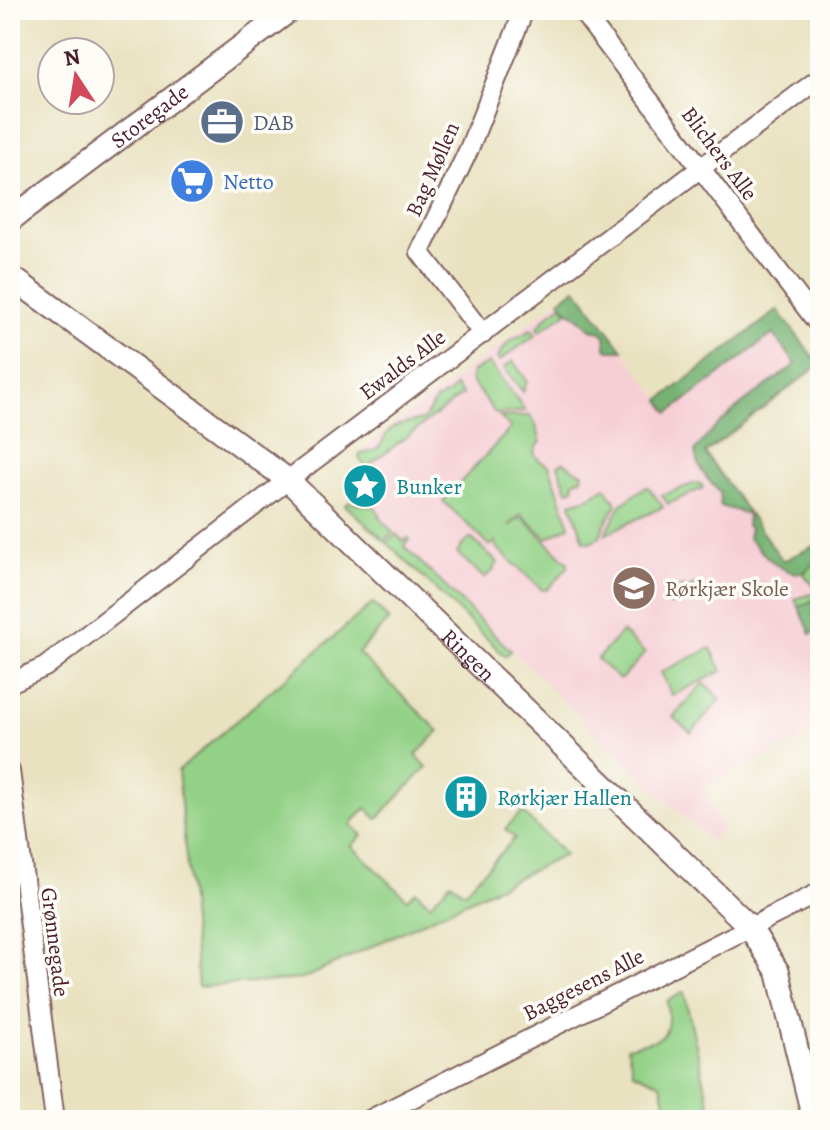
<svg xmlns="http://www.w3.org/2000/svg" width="830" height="1130" font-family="Alegreya,serif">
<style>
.built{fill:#f6cfd5}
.green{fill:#93d186;stroke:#6e7858;stroke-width:2}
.forest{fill:#76b373;stroke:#60694f;stroke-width:2}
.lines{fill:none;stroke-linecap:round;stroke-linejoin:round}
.minor-casing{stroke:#826360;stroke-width:22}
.tertiary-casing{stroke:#826360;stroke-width:26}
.minor{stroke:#fff;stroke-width:18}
.tertiary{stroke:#fff;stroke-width:22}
.labels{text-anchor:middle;stroke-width:7;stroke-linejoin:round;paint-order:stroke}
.street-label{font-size:22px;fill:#4a1f2b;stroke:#fdfcf7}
.service-label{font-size:22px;fill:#4e5e75;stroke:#fdfcf7;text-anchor:start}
.shop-label{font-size:22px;fill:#366cbe;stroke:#fdfcf7;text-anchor:start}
.culture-label{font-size:22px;fill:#0d838f;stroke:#fdfcf7;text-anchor:start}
.education-label{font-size:22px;fill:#785e54;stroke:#fdfcf7;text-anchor:start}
</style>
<rect width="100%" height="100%" fill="#fdfcf7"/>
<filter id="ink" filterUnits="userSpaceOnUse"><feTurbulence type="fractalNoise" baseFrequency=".0125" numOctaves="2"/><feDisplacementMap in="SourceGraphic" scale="16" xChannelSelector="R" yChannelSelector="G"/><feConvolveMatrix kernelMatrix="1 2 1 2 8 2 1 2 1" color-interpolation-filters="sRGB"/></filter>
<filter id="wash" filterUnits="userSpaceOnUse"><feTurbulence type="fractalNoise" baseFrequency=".006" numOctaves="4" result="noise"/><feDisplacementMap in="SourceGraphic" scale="32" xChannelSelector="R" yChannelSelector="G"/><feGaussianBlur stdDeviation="1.8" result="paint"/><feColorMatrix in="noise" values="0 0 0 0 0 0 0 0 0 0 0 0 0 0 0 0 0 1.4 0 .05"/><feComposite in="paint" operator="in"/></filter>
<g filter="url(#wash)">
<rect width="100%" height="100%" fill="#e9e2c1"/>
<polygon class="built" points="576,288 660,400 778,310 819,365 705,453 783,561 820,543 820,730 703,788 723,827 710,841 583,723 584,721 404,545 403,542 378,516 380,514 375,505 380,490 379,483 358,452"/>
<g class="green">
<polygon points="562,305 567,312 540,331 537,328 548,315"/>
<path d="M531,329L536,335L499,361L497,358C501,353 504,347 509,342C515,336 524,336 531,329Z"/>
<polygon points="513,361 527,381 523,392 504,368"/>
<polygon points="489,363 492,367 526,411 496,414 471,381 472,372"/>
<path d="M455,386L462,395L368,466H365L359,458L360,454C389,449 376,443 391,429C399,422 414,423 424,419L436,400L450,393Z"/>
<polygon points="519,416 530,416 535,423 541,442 536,447 534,454 540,461 549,465 570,526 547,538 521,514 508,527 518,519 523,518 568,563 568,567 547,590 542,590 496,547 496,541 490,546 443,501 511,428 500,417"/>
<path d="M564,462L575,470L583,473L582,478C576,480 572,481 574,488L567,491L558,465Z"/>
<polygon points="696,483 701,484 703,488 668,504 662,495"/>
<polygon points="605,487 617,504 605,524 599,538 590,542 584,541 571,503 590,497"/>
<polygon points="645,487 649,488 663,507 605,534 621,505"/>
<polygon points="349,502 375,507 380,514 378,516 393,532 385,541 345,505"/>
<polygon points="396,534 403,541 408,538 410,539 404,546 511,651 505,656 387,543"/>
<polygon points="471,538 498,563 493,568 494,570 484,578 457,553 462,547 461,546"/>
<polygon points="820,563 820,597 799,607 795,599 816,593 819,591 806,577 804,573 811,566"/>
<polygon points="373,603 389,620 358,653 439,731 416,755 427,767 377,819 366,808 351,824 362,835 352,846 407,899 416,891 430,904 451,882 464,892 515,838 505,829 522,812 565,855 303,979 198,987 178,771"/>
<polygon points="622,632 645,653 620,680 597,659"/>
<polygon points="711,648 722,671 672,696 661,672"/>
<polygon points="704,683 721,699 691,733 673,717"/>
<path d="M684,992L713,1120H669L661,1084L633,1072L627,1047C662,1038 672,1042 667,1001Z"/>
</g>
<g class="forest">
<path d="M576,288L623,350H608L606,347C606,330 603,334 590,328C587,327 583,321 580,319C570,310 567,313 560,300Z"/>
<path d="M778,310L819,365L705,453L783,561L820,543V563L811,566L804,573C780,575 764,554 748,538L750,528L746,526L748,514L720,506V493C709,480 697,470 695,451C721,415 761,391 796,364L773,334L669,413L660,400Z"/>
<polygon points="695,585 698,592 670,605 667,598 675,594 674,590 683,586 685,589"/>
<polygon points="820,597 820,629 811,634 799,607"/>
</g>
</g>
<g filter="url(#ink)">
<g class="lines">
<g class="minor-casing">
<g id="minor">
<polyline points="581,10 820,326"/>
<polyline points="483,334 420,252 469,149 524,10"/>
<polyline points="10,683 45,667 288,480 820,78"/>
<polyline points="10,771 55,1120"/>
<polyline points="369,1120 820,892"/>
</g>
</g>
<g class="tertiary-casing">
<g id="tertiary">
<path id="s1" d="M10,220L290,10"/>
<path id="s2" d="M10,276L288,480L749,926L778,972L814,1120"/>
</g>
</g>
<use href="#minor" class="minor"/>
<use href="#tertiary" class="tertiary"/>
</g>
</g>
<defs>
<g id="office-disc" transform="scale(2.3)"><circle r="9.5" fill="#5c6f8a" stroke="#fdfcf7"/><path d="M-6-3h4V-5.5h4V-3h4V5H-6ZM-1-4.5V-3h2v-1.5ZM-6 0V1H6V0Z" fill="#fff"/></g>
<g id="supermarket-disc" transform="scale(2.3)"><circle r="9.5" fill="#3f7fe0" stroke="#fdfcf7"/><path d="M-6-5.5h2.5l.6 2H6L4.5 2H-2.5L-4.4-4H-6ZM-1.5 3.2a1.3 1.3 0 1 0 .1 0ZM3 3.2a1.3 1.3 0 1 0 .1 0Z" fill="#fff"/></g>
<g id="sight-disc" transform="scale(2.3)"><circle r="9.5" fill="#0f9aa8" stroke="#fdfcf7"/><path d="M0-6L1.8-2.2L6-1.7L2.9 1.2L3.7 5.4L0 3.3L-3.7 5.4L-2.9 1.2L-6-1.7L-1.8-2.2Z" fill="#fff"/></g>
<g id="school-disc" transform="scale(2.3)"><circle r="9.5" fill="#8d6e63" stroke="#fdfcf7"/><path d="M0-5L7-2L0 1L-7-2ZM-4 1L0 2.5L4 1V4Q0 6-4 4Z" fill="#fff"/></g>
<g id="building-disc" transform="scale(2.3)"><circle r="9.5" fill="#0f9aa8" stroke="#fdfcf7"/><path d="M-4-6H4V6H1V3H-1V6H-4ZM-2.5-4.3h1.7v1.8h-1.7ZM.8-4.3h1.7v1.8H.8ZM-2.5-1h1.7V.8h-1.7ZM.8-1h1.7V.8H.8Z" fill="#fff"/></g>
</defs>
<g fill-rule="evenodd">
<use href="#office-disc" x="222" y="122"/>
<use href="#supermarket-disc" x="192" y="181"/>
<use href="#sight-disc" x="365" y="486"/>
<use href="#school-disc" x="634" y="588"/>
<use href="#building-disc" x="466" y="797"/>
</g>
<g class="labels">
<g class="street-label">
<text dy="8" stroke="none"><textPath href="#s1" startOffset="174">Storegade</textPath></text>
<text transform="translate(720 153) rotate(53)" y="8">Blichers Alle</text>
<text transform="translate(432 169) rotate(-66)" y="8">Bag Møllen</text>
<text transform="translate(402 364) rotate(-37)" y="8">Ewalds Alle</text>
<text dy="8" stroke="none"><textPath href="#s2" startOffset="596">Ringen</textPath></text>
<text transform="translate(56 942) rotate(83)" y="8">Grønnegade</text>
<text transform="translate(583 984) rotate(-27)" y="8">Baggesens Alle</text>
</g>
<g class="service-label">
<text x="253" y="130">DAB</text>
</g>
<g class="shop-label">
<text x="223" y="189">Netto</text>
</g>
<g class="culture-label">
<text x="396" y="494">Bunker</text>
<text x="497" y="805">Rørkjær Hallen</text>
</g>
<g class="education-label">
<text x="665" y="596">Rørkjær Skole</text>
</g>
</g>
<rect width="830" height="1130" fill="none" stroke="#fdfcf7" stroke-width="40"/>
<g transform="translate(76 76) rotate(348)"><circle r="38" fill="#fdfcf7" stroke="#b5a4a5" stroke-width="2"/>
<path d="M0-6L14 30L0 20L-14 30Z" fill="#d1495b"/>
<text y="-12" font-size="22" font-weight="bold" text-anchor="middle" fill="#4a1f2b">N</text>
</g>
</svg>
